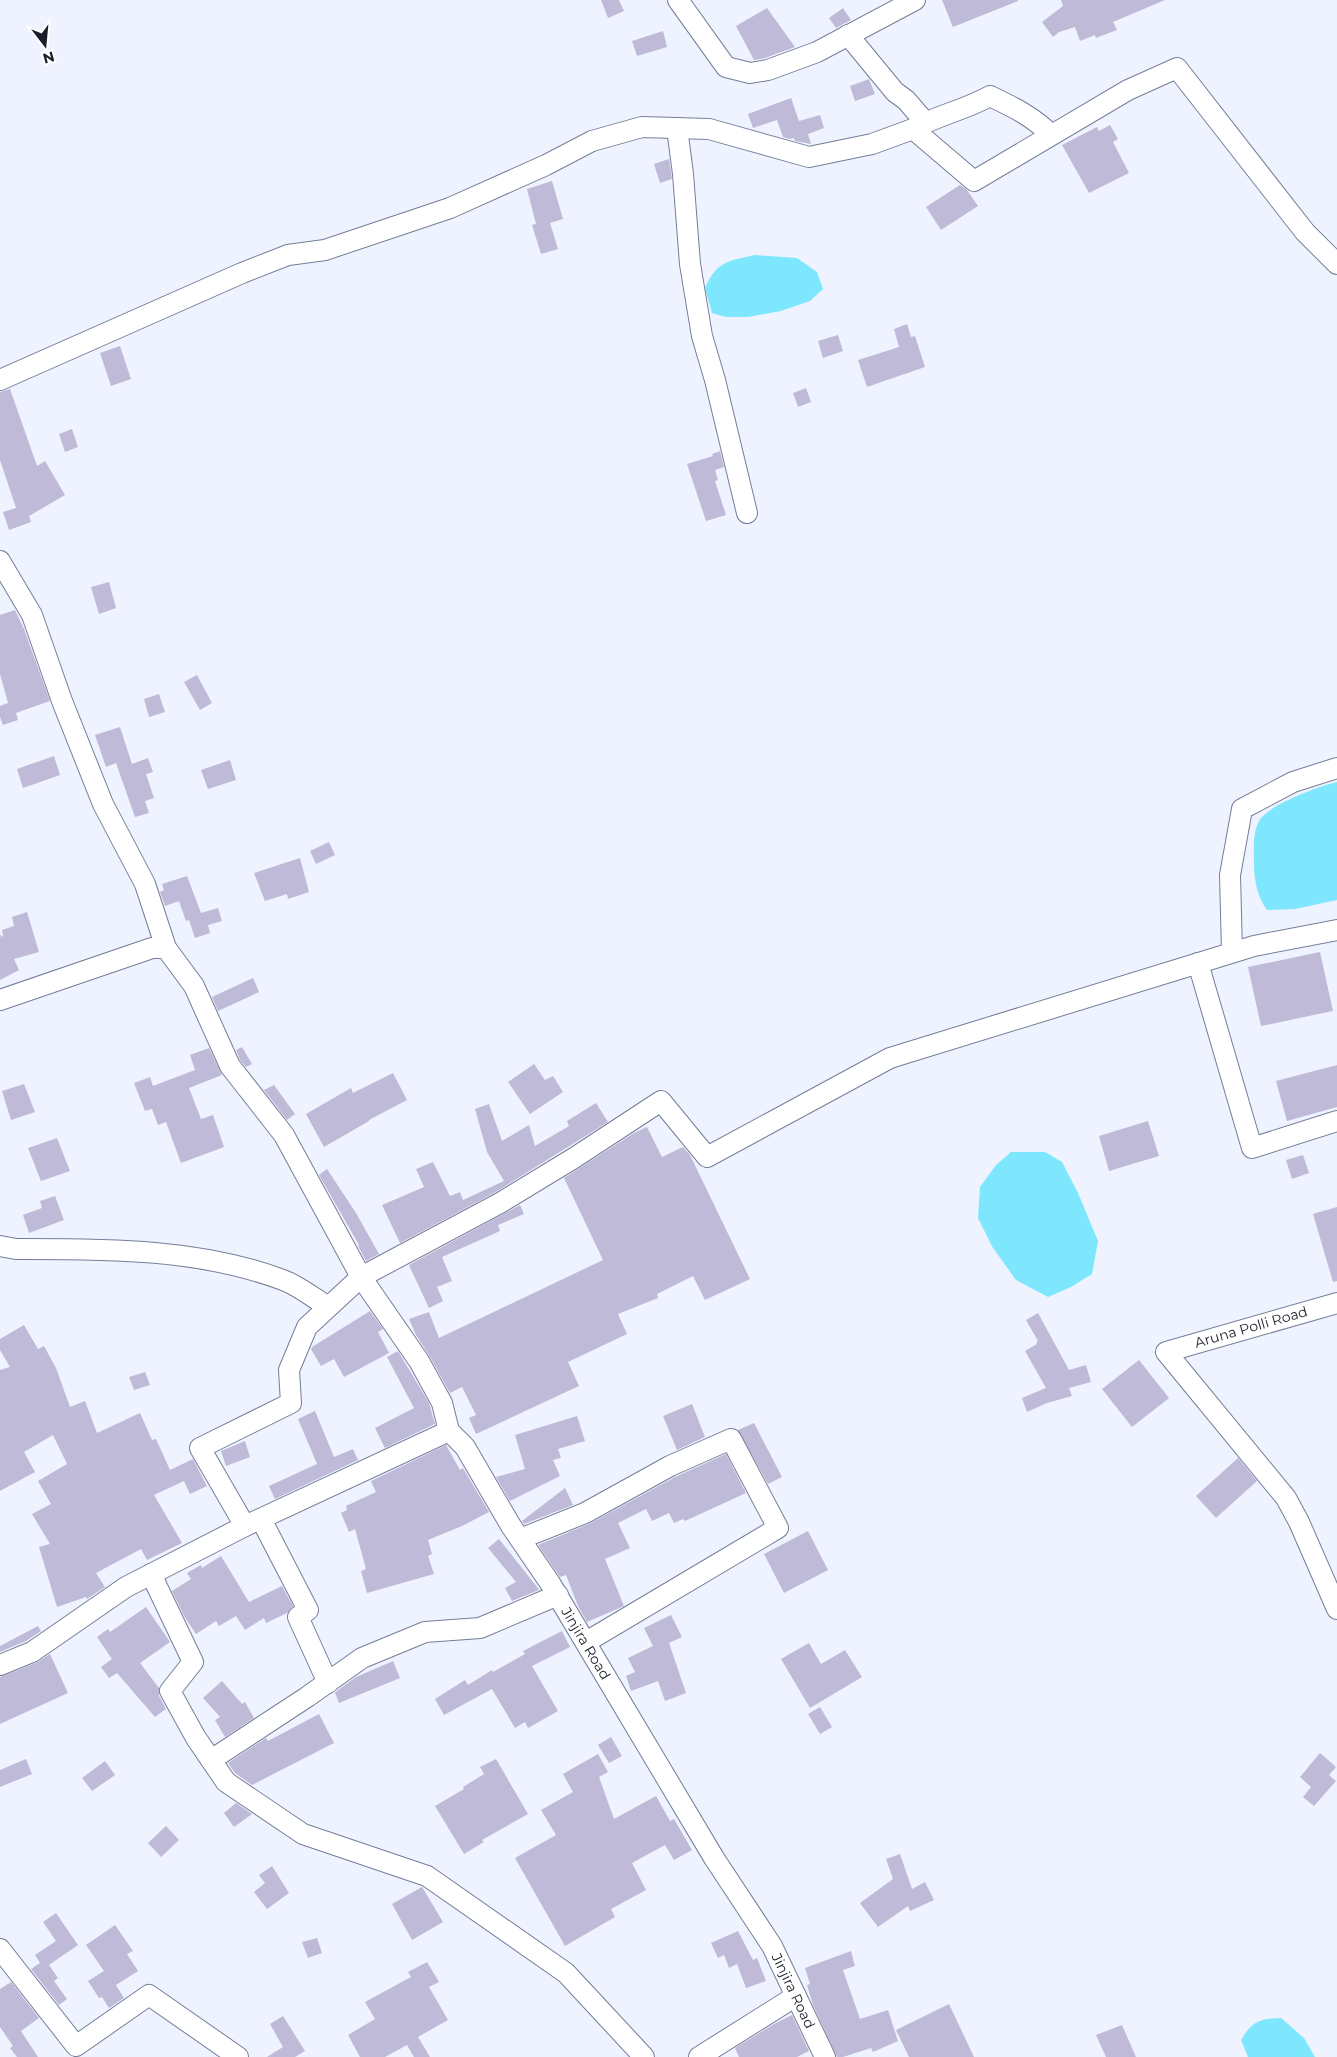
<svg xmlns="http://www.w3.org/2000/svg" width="1337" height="2057" font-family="Montserrat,sans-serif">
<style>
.water{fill:#7ee7fd}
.building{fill:#bfbad7}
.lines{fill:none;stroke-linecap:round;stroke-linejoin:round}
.minor-casing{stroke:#747e98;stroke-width:22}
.minor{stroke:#fff;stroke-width:20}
.labels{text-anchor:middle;stroke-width:4.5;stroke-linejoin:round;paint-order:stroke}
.street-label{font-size:14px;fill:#1a1e28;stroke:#fff}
</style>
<rect width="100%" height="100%" fill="#eef3ff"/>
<g class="water">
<path d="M755,255L797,258L817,272L823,289L810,301L781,311L748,317H726L712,313L705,288C717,261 728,261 755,255Z"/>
<path d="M1337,782V900L1295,909L1267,910C1257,896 1254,880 1254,863C1254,848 1252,831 1261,818C1272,804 1319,786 1337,782Z"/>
<polygon points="1011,1152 1045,1152 1062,1162 1078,1193 1098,1241 1092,1274 1071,1287 1048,1297 1016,1280 993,1248 978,1218 980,1187 996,1165"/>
<path d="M1281,2018L1304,2038L1315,2057H1248L1241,2040C1252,2021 1260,2019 1281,2018Z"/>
</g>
<g class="building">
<polygon points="601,0 619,0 624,11 608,18"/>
<polygon points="942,0 1018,0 1018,1 953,27"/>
<polygon points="1061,0 1165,0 1113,22 1117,30 1096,38 1095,35 1080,41 1075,27 1059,32 1053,37 1042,22 1063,6"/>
<polygon points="767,8 795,47 765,58 754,60 736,26"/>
<polygon points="843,8 851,20 836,28 829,18"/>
<polygon points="663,31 667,47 637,56 632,41"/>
<polygon points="869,79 875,94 855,101 850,86"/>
<polygon points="791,98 799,121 820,115 824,128 808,134 811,144 795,141 794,138 789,139 783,137 777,120 753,128 748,114"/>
<polygon points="1110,125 1118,139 1113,142 1129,173 1089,193 1062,145 1097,127 1099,131"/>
<polygon points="669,159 672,179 660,183 654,164"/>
<polygon points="552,181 563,219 550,223 558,249 541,254 532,225 536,224 527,189"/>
<polygon points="960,185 967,190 978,206 941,230 926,207"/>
<polygon points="907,324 911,337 915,336 925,367 867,387 858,360 899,347 894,329"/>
<polygon points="838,335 843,351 823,358 818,341"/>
<polygon points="120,346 131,379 111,386 100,353"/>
<polygon points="806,388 811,402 798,407 793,393"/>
<polygon points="10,389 37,466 45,461 65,495 29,516 31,522 9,530 3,512 16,508 0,460 0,392"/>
<polygon points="72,429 78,447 65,452 59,434"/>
<polygon points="720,451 724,467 715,470 718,480 715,481 726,515 706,521 687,464 713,456 712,454"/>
<polygon points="109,582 116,608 99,614 91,587"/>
<polygon points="15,610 24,629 50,701 16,713 18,720 3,725 0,717 0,706 8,703 0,674 0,615"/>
<polygon points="197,675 212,703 200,710 184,682"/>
<polygon points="159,694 165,712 149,717 144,699"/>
<polygon points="120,727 132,764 148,758 153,772 146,774 154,798 145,801 149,813 135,817 116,763 106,767 95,735"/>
<polygon points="54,756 60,775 23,788 17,769"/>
<polygon points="230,760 236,780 208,789 201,770"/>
<polygon points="329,842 335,855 316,864 310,851"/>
<polygon points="300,858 309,892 288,899 287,894 265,901 254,873"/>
<polygon points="187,876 201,913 218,908 222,921 208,925 210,933 195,938 189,920 186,921 179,901 165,906 160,892 164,890 162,884"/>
<polygon points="27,912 39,952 14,959 19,970 0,980 0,934 2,937 3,936 2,930 14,926 12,917"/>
<polygon points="1320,952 1333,1011 1261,1026 1248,967"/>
<polygon points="253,978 259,992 218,1011 212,997"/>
<polygon points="242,1047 252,1064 246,1067 240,1060 236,1050"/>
<polygon points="209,1048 222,1075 189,1088 201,1119 213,1115 224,1147 181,1163 166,1122 158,1125 152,1109 145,1111 134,1083 150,1077 153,1086 195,1070 190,1055"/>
<polygon points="534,1064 545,1080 553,1076 563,1092 530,1114 508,1082"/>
<polygon points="1337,1065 1337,1107 1287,1121 1276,1081"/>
<polygon points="393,1073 407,1100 369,1120 369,1121 324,1147 306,1114 351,1088 353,1093"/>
<polygon points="24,1084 35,1112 11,1120 2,1091"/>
<polygon points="274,1085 295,1114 287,1120 264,1090"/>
<polygon points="596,1103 608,1122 494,1193 400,1243 382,1205 424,1187 416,1169 433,1162 450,1196 460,1192 463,1200 504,1181 487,1152 475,1109 489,1104 502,1141 529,1125 535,1146 569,1126 567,1121"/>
<polygon points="1148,1121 1159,1156 1109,1171 1099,1136"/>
<polygon points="647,1127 662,1157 683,1147 690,1155 750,1279 705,1300 693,1276 657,1294 658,1298 618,1314 627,1334 568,1362 579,1386 476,1434 469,1418 476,1415 462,1387 450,1393 429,1355 416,1335 409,1319 429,1312 439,1338 603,1260 564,1178 634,1133"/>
<polygon points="57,1138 70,1171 41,1181 28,1148"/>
<polygon points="1303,1155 1309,1173 1292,1179 1286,1160"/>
<polygon points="327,1169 356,1213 379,1254 366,1261 358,1246 359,1245 319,1175"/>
<polygon points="55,1196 64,1220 29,1233 23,1215 42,1208 40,1201"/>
<polygon points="520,1205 524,1214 498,1225 500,1231 442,1257 452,1281 437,1287 443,1301 429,1308 409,1265"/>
<polygon points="1337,1207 1337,1281 1333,1282 1313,1214"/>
<polygon points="370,1311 383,1329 378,1332 389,1353 344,1377 334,1359 321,1366 311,1349 312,1347"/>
<polygon points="1038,1313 1069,1370 1086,1365 1091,1382 1069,1388 1072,1396 1047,1403 1027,1412 1022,1398 1046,1388 1025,1351 1037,1344 1036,1342 1038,1341 1026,1320"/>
<polygon points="24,1325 38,1349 44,1346 56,1368 70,1407 85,1401 97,1433 140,1413 152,1440 156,1439 170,1470 193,1459 207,1486 190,1494 184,1481 154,1495 182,1543 147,1560 141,1549 96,1573 105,1587 87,1599 86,1597 57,1607 39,1547 50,1544 32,1514 51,1504 38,1481 67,1464 53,1435 24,1452 35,1472 0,1491 0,1370 10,1367 0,1350 0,1339"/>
<polygon points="398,1351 429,1403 435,1424 385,1448 375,1428 414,1408 387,1357"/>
<polygon points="1139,1360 1169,1398 1132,1427 1102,1389"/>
<polygon points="145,1372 150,1385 134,1390 129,1377"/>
<polygon points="692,1404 705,1437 677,1450 663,1416"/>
<polygon points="315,1411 334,1457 353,1449 358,1460 275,1499 269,1486 317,1464 298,1419"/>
<polygon points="577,1416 585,1441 558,1449 561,1458 553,1460 560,1476 510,1501 496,1477 525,1469 515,1435"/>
<polygon points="754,1423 782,1477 768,1484 738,1430"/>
<polygon points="245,1441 250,1457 226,1466 221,1451"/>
<polygon points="446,1445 460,1470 463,1468 489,1512 462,1526 428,1540 432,1554 428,1556 434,1574 367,1593 361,1571 366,1569 355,1529 349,1532 341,1513 347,1510 346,1506 376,1492 371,1481"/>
<polygon points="726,1454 746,1493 685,1521 683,1519 674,1523 669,1513 652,1521 646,1509 618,1523 630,1548 605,1559 624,1606 587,1622 578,1606 566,1575 560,1577 538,1545 591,1523 675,1477"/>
<polygon points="1238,1458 1257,1481 1216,1518 1196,1496"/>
<polygon points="565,1488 573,1505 524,1524 522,1521"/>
<polygon points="808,1531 828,1570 784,1593 764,1554"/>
<polygon points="499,1539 537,1587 539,1590 512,1601 505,1588 516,1582 488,1548"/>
<polygon points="221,1556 249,1602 282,1586 293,1606 287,1613 266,1623 264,1618 245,1630 236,1616 219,1626 216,1621 196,1634 184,1616 172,1591 191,1579 187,1573 201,1565 202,1568"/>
<polygon points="146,1607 170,1642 140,1663 159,1688 159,1696 166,1709 155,1717 117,1673 109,1678 101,1667 112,1659 97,1637 108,1629 110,1632"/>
<polygon points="671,1615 682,1637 669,1643 686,1693 665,1701 658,1681 631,1691 626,1676 635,1672 628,1658 653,1646 644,1628"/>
<polygon points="38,1626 41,1631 26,1641 0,1652 0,1646"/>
<polygon points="562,1631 570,1647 532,1666 558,1711 528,1728 525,1722 515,1728 492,1689 444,1715 435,1699 465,1680 468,1685 492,1670 493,1672 525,1654 523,1651"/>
<polygon points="809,1643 821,1664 845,1650 862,1677 810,1708 781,1659"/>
<polygon points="50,1654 68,1693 0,1724 0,1677 36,1663"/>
<polygon points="393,1661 400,1678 339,1703 335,1693 338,1690 356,1677"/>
<polygon points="222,1681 242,1704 245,1702 254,1718 225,1737 215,1720 220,1717 203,1698"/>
<polygon points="820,1707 832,1727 820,1734 808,1714"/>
<polygon points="319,1714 334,1743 252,1785 235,1773 228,1763 266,1738 268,1741"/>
<polygon points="611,1737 622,1756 609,1763 598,1745"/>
<polygon points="1320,1753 1336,1767 1329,1775 1336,1781 1314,1806 1303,1797 1311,1787 1300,1777"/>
<polygon points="598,1754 608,1772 599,1777 614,1819 656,1796 670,1821 674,1819 692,1850 674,1860 665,1845 632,1863 646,1890 611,1909 615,1917 565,1946 515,1858 556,1835 541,1810 573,1792 563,1774"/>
<polygon points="26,1759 32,1774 0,1787 0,1770"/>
<polygon points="496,1759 528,1814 482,1840 484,1842 464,1854 435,1806 464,1789 463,1787 484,1774 480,1767"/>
<polygon points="105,1761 115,1775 92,1791 82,1778"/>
<polygon points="236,1803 252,1814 234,1827 224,1813"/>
<polygon points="166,1826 179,1840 161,1857 148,1843"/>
<polygon points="900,1854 912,1889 925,1882 934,1900 910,1911 908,1906 878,1927 860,1903 893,1879 886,1859"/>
<polygon points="272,1866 289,1893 267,1909 254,1892 265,1883 259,1875"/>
<polygon points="422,1887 443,1922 412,1940 392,1904"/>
<polygon points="56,1913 78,1945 49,1965 58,1978 54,1981 67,1999 59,2005 31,1969 40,1963 35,1955 56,1941 43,1922"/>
<polygon points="115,1925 133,1951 127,1954 138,1971 116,1985 124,1998 109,2008 102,1997 99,1998 88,1981 104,1971 86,1945"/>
<polygon points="738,1931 753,1960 757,1958 766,1981 746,1988 737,1964 729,1968 724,1955 718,1958 711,1943"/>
<polygon points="317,1938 322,1953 308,1958 302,1942"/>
<polygon points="851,1951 855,1966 843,1970 860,2019 888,2010 898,2041 873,2052 871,2048 843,2057 837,2057 813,2005 807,1985 810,1984 805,1968"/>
<polygon points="427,1962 439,1982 429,1987 448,2020 418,2037 430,2057 414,2057 407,2045 385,2057 360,2057 348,2035 375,2019 365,2002 411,1977 408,1972"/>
<polygon points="11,1982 39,2018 21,2031 38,2057 17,2057 10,2048 13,2046 0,2027 0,1989"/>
<polygon points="949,2004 974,2057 909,2057 896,2030"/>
<polygon points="792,2015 809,2051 797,2057 739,2057 735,2048 774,2024"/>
<polygon points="283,2016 305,2051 295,2057 267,2057 283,2047 270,2024"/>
<polygon points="1122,2025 1136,2057 1106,2057 1096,2035"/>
</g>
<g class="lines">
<g class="minor-casing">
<g id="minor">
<polyline points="678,0 726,67 750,73 768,70 817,52 915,0"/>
<polyline points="848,35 895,92 906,100 925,122"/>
<polyline points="677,128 683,174 690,264 702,336 715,380 747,513"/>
<path d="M913,129C938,115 965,110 990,96C1013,107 1034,117 1051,135"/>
<polyline points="0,380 242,273 288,255 325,250 450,208 546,165 592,141 642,127 709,129 809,157 872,144 913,129 974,181 1128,90 1177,68 1305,232 1337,264"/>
<polyline points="0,561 32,615 62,701 103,804 145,884 166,948"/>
<polyline points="1232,952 1230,875 1242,809 1293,782 1337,768"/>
<polyline points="1198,963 1252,1148 1337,1121"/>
<polyline points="0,1000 152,948 166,948 194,986 230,1066 284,1135 361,1277 419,1361 442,1403 449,1431"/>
<path d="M0,1246L16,1249C105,1249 198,1248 283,1280C299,1286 314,1298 328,1307"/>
<polyline points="1337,1303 1166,1352 1286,1498 1299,1522 1337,1609"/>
<polyline points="261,1519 308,1610 298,1617 328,1683"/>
<polyline points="245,1526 200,1448 291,1403 289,1370 307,1327 361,1277 500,1203 574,1158 661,1101 707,1157 890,1058 1254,946 1337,930"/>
<polyline points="520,1539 585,1513 670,1466 731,1439 778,1528 586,1642"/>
<polyline points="151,1574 193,1662 170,1691 196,1738 226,1782 303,1834 427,1876 566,1973 644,2057"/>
<path id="s1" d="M0,1665L32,1652L126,1587L245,1526L449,1431L465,1447L511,1526L550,1583L714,1858L772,1946L825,2057"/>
<polyline points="211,1760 307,1697 362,1658 425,1632 480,1628 558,1595"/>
<polyline points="0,1949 76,2046 149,1995 238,2057"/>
<polyline points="699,2057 796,1996"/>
</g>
</g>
<use href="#minor" class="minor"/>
</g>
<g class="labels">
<g class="street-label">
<text transform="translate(1251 1327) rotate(-16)" y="5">Aruna Polli Road</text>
<text dy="5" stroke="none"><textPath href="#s1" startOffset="761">Jinjira Road</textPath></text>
<text dy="5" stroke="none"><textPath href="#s1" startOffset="1166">Jinjira Road</textPath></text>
</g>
</g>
<g transform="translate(45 45) rotate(164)" stroke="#ffffff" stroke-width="4" paint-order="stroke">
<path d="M0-4L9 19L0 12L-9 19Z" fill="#1a1e28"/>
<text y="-8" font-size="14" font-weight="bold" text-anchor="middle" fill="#1a1e28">N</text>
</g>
</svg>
